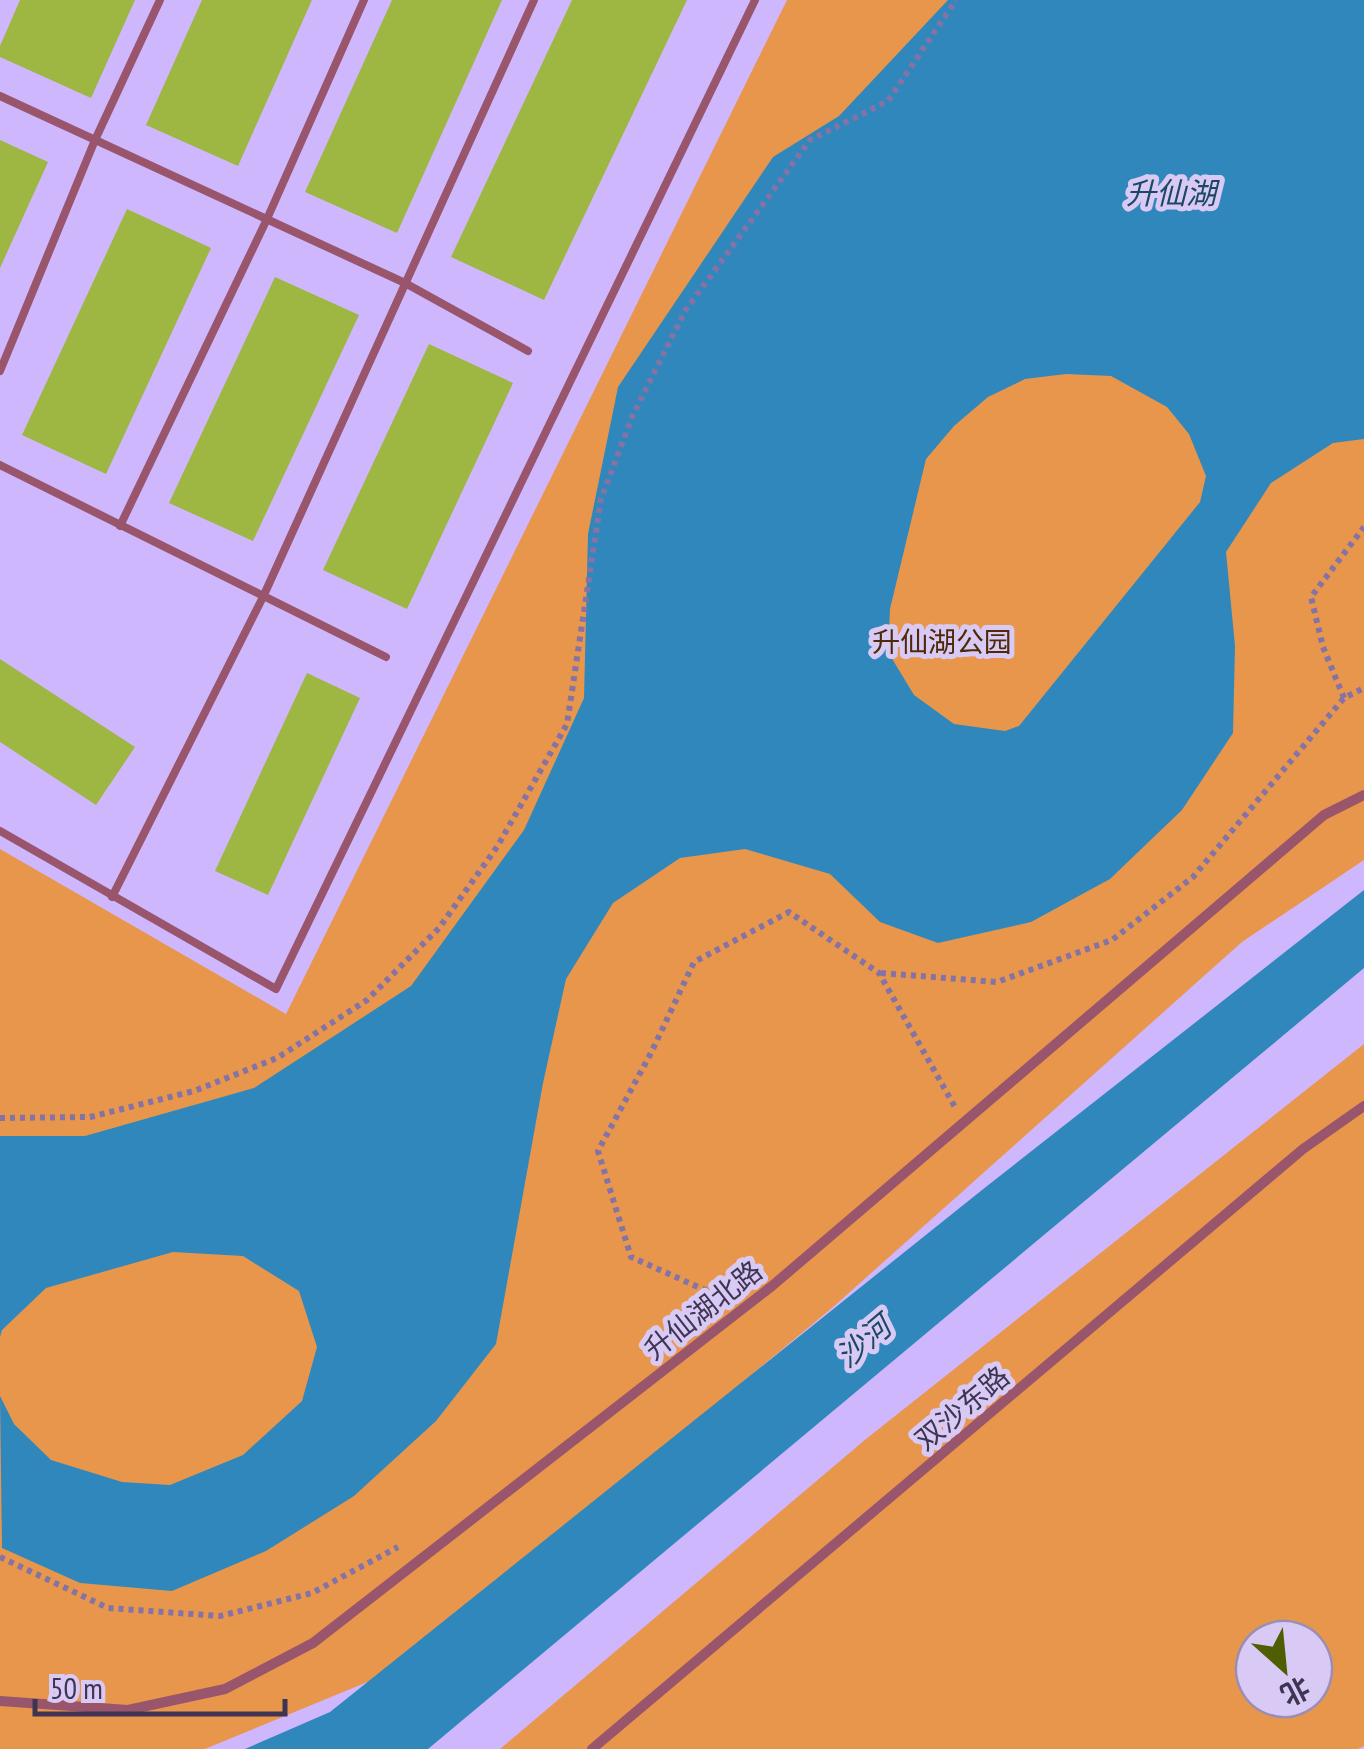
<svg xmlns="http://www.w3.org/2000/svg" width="1364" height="1749" font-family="'PT Sans Narrow','Noto Sans SC',sans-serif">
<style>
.green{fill:#e9964d;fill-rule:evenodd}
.water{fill:#3087bc;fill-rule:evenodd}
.building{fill:#9eb642}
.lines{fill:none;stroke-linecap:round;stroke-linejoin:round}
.path{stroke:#8473a4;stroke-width:6;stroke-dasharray:5 5;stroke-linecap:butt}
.lane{stroke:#98556b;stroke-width:8}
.street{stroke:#98556b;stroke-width:10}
.labels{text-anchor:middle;stroke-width:10;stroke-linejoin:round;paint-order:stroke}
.park-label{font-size:28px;fill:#4d2a07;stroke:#d8caf5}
.street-label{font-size:28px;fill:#3f3552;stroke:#d8caf5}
.water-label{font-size:30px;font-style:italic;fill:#1b4965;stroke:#d8caf5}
</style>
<rect width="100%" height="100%" fill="#cfb7fe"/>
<g class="green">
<polygon points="787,0 1364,0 1364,860 1242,942 832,1308 394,1671 205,1749 0,1749 0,849 286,1014"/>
<path d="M1364,1044V1746L1358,1749H500L866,1439ZM1254,1639H1314V1699H1254Z"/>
</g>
<g class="water">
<path d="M948,0H1364V439L1333,443L1271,483L1226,552L1235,646L1233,733L1182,810L1110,879L1031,922L938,943L880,922L830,874L745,849L680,858L613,903L566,979L543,1083L496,1344L436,1421L354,1496L266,1551L172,1591L80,1583L2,1548L0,1396L14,1424L51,1460L122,1482L170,1485L243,1455L302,1401L317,1347L299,1291L243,1256L173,1252L46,1288L2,1330L0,1337V1136H85L254,1088L411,986L524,830L584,698L588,534L618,387L773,157L839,116ZM1066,374L1111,376L1167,407L1189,434L1206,476L1200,502L1019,726L1005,731L954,724L914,695L888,652L890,609L926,459L954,426L988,397L1025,379Z"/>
<polygon points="1364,890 1364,968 428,1749 245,1749 330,1712 982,1190"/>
</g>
<g class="building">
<polygon points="20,0 135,0 91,98 0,57 0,46"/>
<polygon points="202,0 312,0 238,166 146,125"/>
<polygon points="392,0 502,0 397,233 305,192"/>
<polygon points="572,0 687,0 544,300 451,257"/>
<polygon points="0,140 48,162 0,268"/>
<polygon points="127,209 211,248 106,474 22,435"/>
<polygon points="275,277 359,315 253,541 169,503"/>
<polygon points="429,344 513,383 407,609 323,570"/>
<polygon points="0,659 135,747 96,805 0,742"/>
<polygon points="307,673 360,698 268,895 215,871"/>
</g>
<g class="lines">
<g class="path">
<polyline points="1344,698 1323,647 1311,597 1364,527"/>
<polyline points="881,973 997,982 1112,940 1193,877 1344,698 1364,688"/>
<polyline points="0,1118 90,1117 194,1091 277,1058 367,1000 439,928 497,847 567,724 601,499 632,417 685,311 810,140 888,101 956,0"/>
<polyline points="725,1299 631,1257 598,1151 652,1051 694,962 789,912 879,973 955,1107"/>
<polyline points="0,1557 108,1608 220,1616 312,1593 398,1547"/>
</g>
<g class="lane">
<polyline points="0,96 405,283 528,351"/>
<polyline points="0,371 95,140 160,0"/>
<polyline points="0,465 386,657"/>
<polyline points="120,526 267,219 364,0"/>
<polyline points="0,831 276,989 755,0"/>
<polyline points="112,897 263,597 534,0"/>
</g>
<g class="street">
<polyline points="0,1701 128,1710 225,1689 313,1643 772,1286 1324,815 1364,795"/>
<polyline points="592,1749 1303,1149 1364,1106"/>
</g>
</g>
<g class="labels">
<g class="park-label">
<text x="942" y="652">升仙湖公园</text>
</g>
<g class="street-label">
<text transform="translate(703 1310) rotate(-38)" y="10">升仙湖北路</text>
<text transform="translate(962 1408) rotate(-40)" y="10">双沙东路</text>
</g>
<g class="water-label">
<text x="1171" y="204">升仙湖</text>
<text transform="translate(864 1342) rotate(-40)" y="10">沙河</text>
</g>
</g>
<g transform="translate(1284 1669) rotate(153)"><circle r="48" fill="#d8caf5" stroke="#9b8eb4" stroke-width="2.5"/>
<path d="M0-8L18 38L0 25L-18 38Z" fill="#4f5e00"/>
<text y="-15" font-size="28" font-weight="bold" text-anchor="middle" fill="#3f3552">北</text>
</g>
<path d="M35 1699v15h250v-15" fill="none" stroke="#3f3552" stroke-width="5"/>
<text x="50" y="1699" font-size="30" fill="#3f3552" stroke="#d8caf5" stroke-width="8" paint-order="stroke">50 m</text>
</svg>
